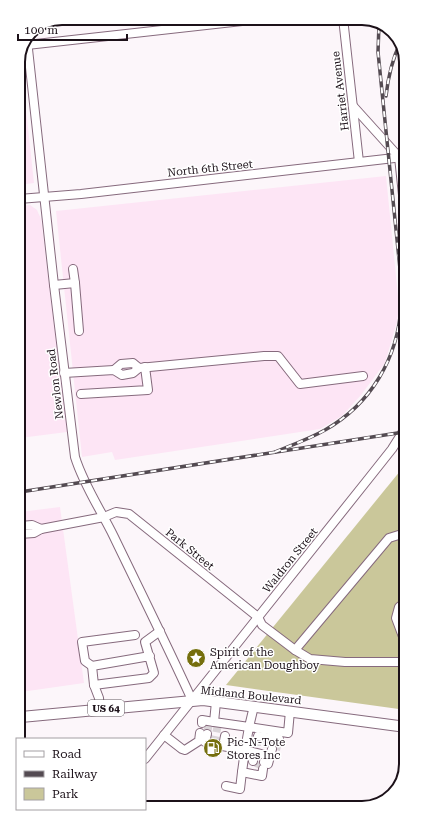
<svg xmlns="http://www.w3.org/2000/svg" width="424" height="826" font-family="'Roboto Serif',serif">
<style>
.built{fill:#fde5f5}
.green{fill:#cac79a}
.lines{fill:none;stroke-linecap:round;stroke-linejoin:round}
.minor-tunnel{stroke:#dad4d8;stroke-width:8;stroke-dasharray:8 4;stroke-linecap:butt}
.minor-casing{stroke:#866a7d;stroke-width:10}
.major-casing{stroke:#866a7d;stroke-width:12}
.minor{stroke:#fff;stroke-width:8}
.major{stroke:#fff;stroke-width:10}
.rail-casing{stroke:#544b52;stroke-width:3.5}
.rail{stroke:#fff;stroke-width:2;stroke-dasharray:6;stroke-linecap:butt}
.labels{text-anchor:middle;stroke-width:3;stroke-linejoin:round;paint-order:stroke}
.shield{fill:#fff;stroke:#60585e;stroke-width:1}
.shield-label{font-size:10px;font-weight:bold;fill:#1c1119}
.street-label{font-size:11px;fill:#1c1119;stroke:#fff}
.poi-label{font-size:11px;fill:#1c1119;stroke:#fff;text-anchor:start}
.rim{fill:none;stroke:#1c1119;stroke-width:2}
</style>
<rect width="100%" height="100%" fill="#fcf6fa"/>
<g class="built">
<polygon points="20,55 34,183 19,185 18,60"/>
<polygon points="386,176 399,306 397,322 385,363 361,395 342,416 320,429 115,460 112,452 82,457 56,211"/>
<polygon points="30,205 37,210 41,219 67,432 20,438 19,206"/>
<polygon points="60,507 84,683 21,692 20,512"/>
</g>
<polygon class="green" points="405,465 406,710 226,685"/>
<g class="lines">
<g class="minor-tunnel">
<polyline points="207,734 209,723"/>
<polyline points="214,744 218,724"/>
<polyline points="257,746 257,739"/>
<polyline points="267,748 268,740"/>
<polyline points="276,750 278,742"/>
<polyline points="258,768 260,762"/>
</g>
<g class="minor-casing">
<g id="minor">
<polyline points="343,18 359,162"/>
<path d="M27,40L54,285L75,457C84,486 101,510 114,537C140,591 167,645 192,700"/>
<polyline points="27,45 270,18"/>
<polyline points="353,106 399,157 403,195"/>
<polyline points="19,199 81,194 403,157"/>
<polyline points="73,269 75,283"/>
<polyline points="54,285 75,283 79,331"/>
<polyline points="114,370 121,364 133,363 139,368"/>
<polyline points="64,373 114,370 122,375 133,373 139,368 264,356 278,356 300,384 363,376"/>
<polyline points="81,394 148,390 145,367"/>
<polyline points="20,526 32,525 41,529"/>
<polyline points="20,534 34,533 41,529 104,517 116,512 129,514 258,617 262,625 295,650 310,659 345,662 406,662"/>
<polyline points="405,602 399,607 396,618 405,642"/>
<polyline points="295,650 389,538 405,533"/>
<polyline points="150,656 92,666 94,685 149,678 154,673 145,642 160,631"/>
<polyline points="92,666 85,661 82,642 135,635"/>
<polyline points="94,685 99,698 100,709"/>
<polyline points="216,702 214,722 249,727 254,706"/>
<polyline points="202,723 202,720 214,722"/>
<polyline points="164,735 182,749 185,750 199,741 200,733"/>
<polyline points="258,736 279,739"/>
<polyline points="205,742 207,734"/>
<polyline points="222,746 245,750 249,727 288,733 290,711"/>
<polyline points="223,746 225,736"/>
<polyline points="145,759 369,478 392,449 404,430"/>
<polyline points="253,761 254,753"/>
<polyline points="268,764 272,749"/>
<polyline points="263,769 262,776 242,772 245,750 265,755 264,762"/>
<polyline points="226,786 240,789 242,772"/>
</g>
</g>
<g class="major-casing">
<polyline id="major" points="21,717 203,700 406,727"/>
</g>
<use href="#minor" class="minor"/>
<use href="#major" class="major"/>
<g class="rail-casing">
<g id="rail">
<path d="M386,96C388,78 392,60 400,43"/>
<path d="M275,452C292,445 309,439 325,430C371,404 398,358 401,306C402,294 400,281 400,269L378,52L379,24"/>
<polyline points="20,492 404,432"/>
</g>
</g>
<use href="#rail" class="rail"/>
</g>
<defs>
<g id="sight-disc" transform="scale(1)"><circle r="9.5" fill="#766f0e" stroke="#fff"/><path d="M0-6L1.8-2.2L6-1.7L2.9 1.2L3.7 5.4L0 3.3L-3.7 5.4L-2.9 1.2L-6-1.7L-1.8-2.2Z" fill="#fff"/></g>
<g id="fuel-disc" transform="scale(1)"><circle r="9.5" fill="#766f0e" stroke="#fff"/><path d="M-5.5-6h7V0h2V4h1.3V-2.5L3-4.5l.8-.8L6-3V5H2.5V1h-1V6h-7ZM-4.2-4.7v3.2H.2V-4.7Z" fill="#fff"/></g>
</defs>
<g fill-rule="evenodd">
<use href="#sight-disc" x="196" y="658"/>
<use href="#fuel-disc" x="213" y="748"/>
</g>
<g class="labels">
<rect class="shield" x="88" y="700" width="36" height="16" rx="3"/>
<g class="shield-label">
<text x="106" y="712">US 64</text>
</g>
<g class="street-label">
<text transform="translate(340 91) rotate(-97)" y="4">Harriet Avenue</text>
<text transform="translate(210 168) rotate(-6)" y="4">North 6th Street</text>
<text transform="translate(55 384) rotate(-97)" y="4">Newlon Road</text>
<text transform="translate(190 549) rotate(39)" y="4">Park Street</text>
<text transform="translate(290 560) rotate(-51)" y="4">Waldron Street</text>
<text transform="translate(251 695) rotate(6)" y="4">Midland Boulevard</text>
</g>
<g class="poi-label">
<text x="210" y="656">Spirit of the<tspan x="210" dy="13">American Doughboy</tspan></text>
<text x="227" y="746">Pic-N-Tote<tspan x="227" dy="13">Stores Inc</tspan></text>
</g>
</g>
<path d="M0 0H424V826H0ZM62 25H362A37 37 0 0 1 399 62V764A37 37 0 0 1 362 801H62A37 37 0 0 1 25 764V62A37 37 0 0 1 62 25Z" fill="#fff" fill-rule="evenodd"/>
<path class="rim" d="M62 25H362A37 37 0 0 1 399 62V764A37 37 0 0 1 362 801H62A37 37 0 0 1 25 764V62A37 37 0 0 1 62 25Z"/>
<rect x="16" y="738" width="130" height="72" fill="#ffffff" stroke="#a4a0a3"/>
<rect x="24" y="751" width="20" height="6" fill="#ffffff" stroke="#a4a0a3"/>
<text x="52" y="758" font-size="12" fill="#1c1119">Road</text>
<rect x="24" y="771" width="20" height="6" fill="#544b52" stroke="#a4a0a3"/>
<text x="52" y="778" font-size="12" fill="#1c1119">Railway</text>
<rect x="24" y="788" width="20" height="12" fill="#cac79a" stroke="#a4a0a3"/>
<text x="52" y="798" font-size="12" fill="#1c1119">Park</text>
<path d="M18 34v6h109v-6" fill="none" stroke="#1c1119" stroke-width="2"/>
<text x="24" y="34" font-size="12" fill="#1c1119" stroke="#ffffff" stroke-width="3" paint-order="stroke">100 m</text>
</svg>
